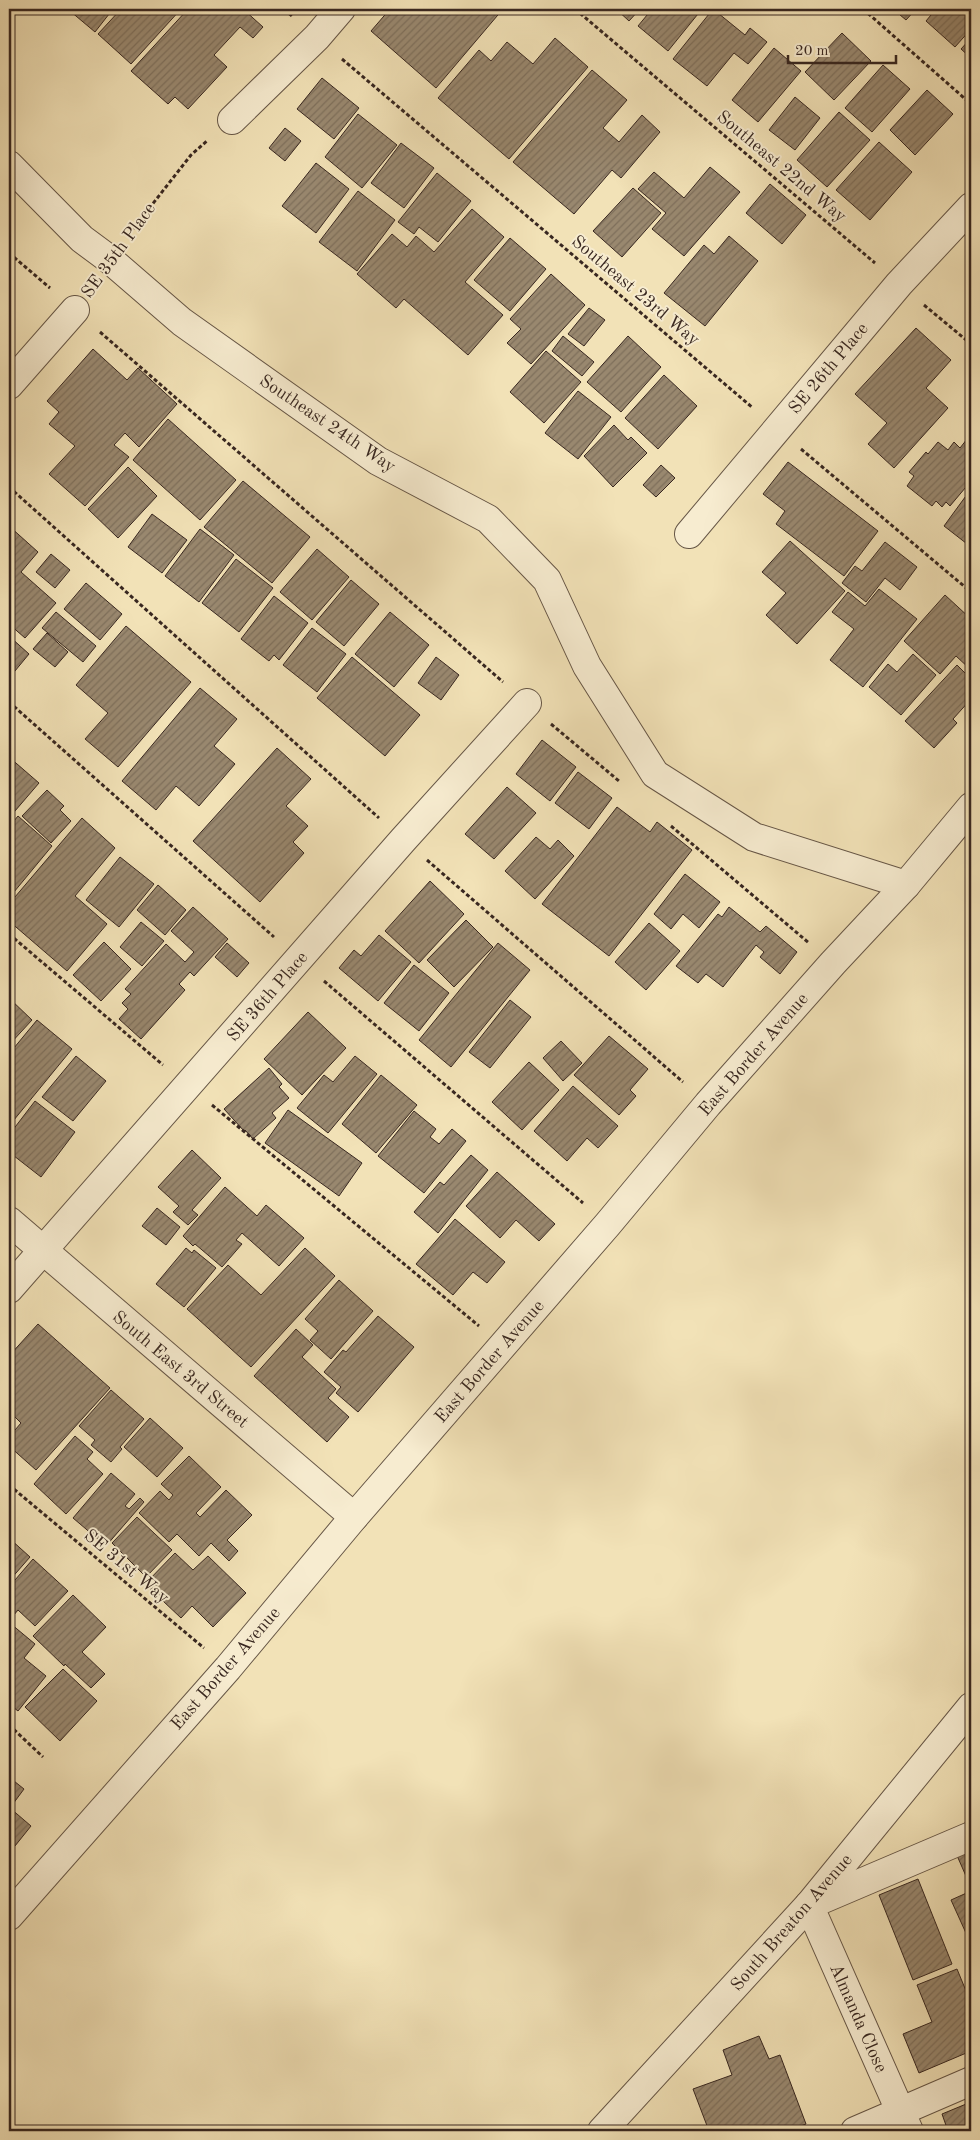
<svg xmlns="http://www.w3.org/2000/svg" width="980" height="2140" font-family="'Old Standard TT',serif">
<style>
.building{fill:url(#building-hatch);stroke:#382720}
.lines{fill:none;stroke-linecap:round;stroke-linejoin:round}
.minor-casing{stroke:#665646;stroke-width:30}
.tertiary-casing{stroke:#665646;stroke-width:30}
.path{stroke:#382720;stroke-width:3;stroke-dasharray:4 2.5;stroke-linecap:butt}
.minor{stroke:#f7ecd0;stroke-width:28}
.tertiary{stroke:#f7ecd0;stroke-width:28}
.labels{text-anchor:middle;stroke-width:4;stroke-linejoin:round;paint-order:stroke}
.street-label{font-size:18px;fill:#382720;stroke:#f7ecd0}
</style>
<defs>
<pattern id="building-hatch" width="6" height="6" patternUnits="userSpaceOnUse" patternTransform="scale(1.25)"><rect width="6" height="6" fill="#99886f"/><path d="M-1 1l2-2M0 6l6-6M5 7l2-2" fill="none" stroke="#7e6f5b"/></pattern>
</defs>
<rect width="100%" height="100%" fill="#f2e2b7"/>
<filter id="stains"><feTurbulence type="fractalNoise" baseFrequency=".004" numOctaves="4"/><feColorMatrix values="0 0 0 0 .2 0 0 0 0 .09 0 0 0 0 .02 0 0 0 .5 -.17"/></filter>
<radialGradient id="worn" r=".72"><stop offset=".6" stop-color="#630" stop-opacity="0"/><stop offset="1" stop-color="#630" stop-opacity=".3"/></radialGradient>
<g class="building">
<polygon points="72,9 113,9 95,32 70,11"/>
<polygon points="121,9 181,9 131,64 98,34"/>
<polygon points="188,9 243,9 263,27 253,38 240,27 214,55 227,67 188,109 175,97 168,104 131,71"/>
<polygon points="390,9 503,9 436,88 371,31"/>
<polygon points="616,9 640,9 629,21"/>
<polygon points="652,9 702,9 668,51 638,26"/>
<polygon points="713,9 745,35 750,28 767,42 748,64 734,53 707,86 673,59"/>
<polygon points="893,9 916,9 906,20"/>
<polygon points="936,9 971,9 971,29 955,47 926,21"/>
<polygon points="842,33 871,61 834,100 805,72"/>
<polygon points="555,38 588,67 509,159 438,98 479,50 491,61 507,42 533,64"/>
<polygon points="971,38 971,58 961,49"/>
<polygon points="774,48 801,71 758,122 732,100"/>
<polygon points="883,65 910,89 872,132 845,108"/>
<polygon points="592,70 627,100 603,128 619,142 642,115 660,132 621,178 612,170 574,214 513,162"/>
<polygon points="322,78 359,108 334,139 297,109"/>
<polygon points="927,90 953,114 915,155 890,130"/>
<polygon points="795,97 820,118 795,150 769,130"/>
<polygon points="839,112 870,140 827,187 797,160"/>
<polygon points="358,114 397,145 362,188 325,157"/>
<polygon points="285,128 301,141 285,161 269,148"/>
<polygon points="879,142 912,172 870,220 836,190"/>
<polygon points="401,143 434,168 404,208 371,183"/>
<polygon points="316,163 349,189 316,233 282,206"/>
<polygon points="710,167 740,192 684,256 652,229 666,213 638,189 654,172 684,198"/>
<polygon points="437,173 471,201 438,242 419,227 414,234 398,222"/>
<polygon points="770,184 806,215 782,244 746,213"/>
<polygon points="633,188 661,213 622,257 593,231"/>
<polygon points="358,191 395,220 357,271 319,242"/>
<polygon points="472,209 504,237 465,282 503,315 468,355 404,299 396,308 357,274 392,234 407,247 416,236 434,252"/>
<polygon points="729,236 758,261 705,326 664,293 704,245 714,254"/>
<polygon points="510,238 546,269 510,311 474,280"/>
<polygon points="551,274 585,305 531,364 507,343 521,329 510,319"/>
<polygon points="589,308 605,320 584,346 568,334"/>
<polygon points="916,328 951,360 926,388 948,408 894,468 868,444 887,423 855,394"/>
<polygon points="563,336 594,362 582,376 552,351"/>
<polygon points="628,336 661,367 621,412 587,382"/>
<polygon points="93,349 127,380 138,368 177,404 139,447 125,433 114,445 129,457 85,506 49,474 75,446 49,424 59,412 47,401"/>
<polygon points="546,351 581,382 544,423 510,392"/>
<polygon points="664,375 697,406 658,449 625,418"/>
<polygon points="578,391 611,417 578,459 545,433"/>
<polygon points="168,419 236,480 200,520 133,460"/>
<polygon points="614,425 628,440 631,437 647,453 613,487 584,456"/>
<polygon points="971,434 971,481 950,506 946,502 942,507 936,501 932,506 907,486 914,476 909,472 926,452 928,454 938,442 948,450 954,442 960,448"/>
<polygon points="788,462 878,531 844,576 776,524 785,511 763,494"/>
<polygon points="661,465 675,478 656,497 643,485"/>
<polygon points="128,467 157,496 118,538 88,509"/>
<polygon points="243,481 310,537 272,583 204,527"/>
<polygon points="971,489 971,547 944,526"/>
<polygon points="152,514 187,540 162,573 128,547"/>
<polygon points="9,526 38,552 21,572 56,603 25,638 9,624"/>
<polygon points="200,529 234,555 199,602 165,576"/>
<polygon points="790,541 845,591 797,644 766,615 786,593 762,572"/>
<polygon points="885,542 917,567 900,590 885,578 866,602 842,583 855,566 862,571"/>
<polygon points="317,549 349,577 312,620 280,592"/>
<polygon points="51,554 70,570 55,588 36,572"/>
<polygon points="236,559 273,588 239,632 202,603"/>
<polygon points="351,580 379,604 344,646 316,622"/>
<polygon points="86,583 122,614 100,640 64,609"/>
<polygon points="879,589 917,619 863,687 830,660 854,629 832,612 848,592 865,606"/>
<polygon points="945,595 971,619 971,670 956,656 940,674 904,641"/>
<polygon points="274,596 308,623 279,660 274,655 269,661 241,639"/>
<polygon points="56,612 96,646 83,662 42,628"/>
<polygon points="390,612 429,645 394,687 355,654"/>
<polygon points="126,626 191,682 118,767 85,739 108,713 76,685"/>
<polygon points="312,628 346,654 317,692 283,665"/>
<polygon points="47,633 68,652 55,667 33,649"/>
<polygon points="9,636 29,654 10,677 9,676"/>
<polygon points="913,654 936,675 901,715 869,687 888,664 897,672"/>
<polygon points="352,657 420,715 385,756 317,698"/>
<polygon points="436,657 459,675 441,700 418,683"/>
<polygon points="957,665 971,679 971,699 953,719 957,723 934,748 905,721"/>
<polygon points="200,688 237,719 214,746 235,764 199,806 176,786 156,810 122,781"/>
<polygon points="542,740 576,767 550,801 516,774"/>
<polygon points="277,748 311,779 286,806 308,826 293,842 304,853 260,902 193,841"/>
<polygon points="9,757 39,783 9,818"/>
<polygon points="578,772 612,798 589,829 555,803"/>
<polygon points="507,787 536,813 494,859 465,834"/>
<polygon points="47,790 64,806 60,810 71,821 51,843 22,816"/>
<polygon points="617,807 650,832 657,822 692,850 609,956 542,904"/>
<polygon points="18,816 52,846 9,898 9,827"/>
<polygon points="82,818 115,848 75,896 107,924 67,971 9,921 9,904"/>
<polygon points="536,837 550,849 558,840 574,856 535,899 505,871"/>
<polygon points="120,857 154,884 119,927 86,900"/>
<polygon points="685,874 720,902 699,928 683,914 671,929 654,914"/>
<polygon points="430,881 464,914 419,963 385,931"/>
<polygon points="158,885 186,910 165,935 137,910"/>
<polygon points="193,907 228,939 194,976 190,972 179,984 185,990 141,1039 119,1019 128,1009 122,1003 131,994 125,989 166,944 185,962 194,952 171,931"/>
<polygon points="729,907 760,932 766,926 797,952 780,974 760,957 764,952 756,945 723,987 706,974 698,983 676,966 718,914 722,917"/>
<polygon points="466,920 493,947 454,987 427,960"/>
<polygon points="141,922 164,941 142,966 120,947"/>
<polygon points="649,923 680,951 646,990 615,962"/>
<polygon points="379,935 411,962 378,1001 339,968 354,950 361,956"/>
<polygon points="104,942 131,969 101,1001 73,975"/>
<polygon points="227,943 249,963 237,977 215,957"/>
<polygon points="498,943 530,970 451,1067 419,1040"/>
<polygon points="414,965 449,993 419,1031 384,1003"/>
<polygon points="9,998 32,1020 9,1045"/>
<polygon points="510,1000 531,1017 490,1068 469,1052"/>
<polygon points="308,1012 346,1048 302,1095 264,1059"/>
<polygon points="37,1020 72,1049 9,1126 9,1054"/>
<polygon points="609,1036 648,1069 630,1090 636,1096 619,1115 574,1075"/>
<polygon points="561,1041 582,1063 563,1081 543,1058"/>
<polygon points="76,1056 106,1081 73,1121 42,1097"/>
<polygon points="355,1056 377,1074 328,1133 297,1108 324,1075 333,1082"/>
<polygon points="529,1062 559,1090 522,1130 492,1102"/>
<polygon points="269,1068 282,1084 279,1087 289,1098 272,1113 276,1118 253,1139 245,1130 244,1131 224,1109"/>
<polygon points="381,1075 417,1105 376,1153 342,1124"/>
<polygon points="573,1086 618,1126 598,1148 587,1138 567,1161 534,1131"/>
<polygon points="35,1101 75,1132 41,1177 9,1152 9,1135"/>
<polygon points="288,1110 362,1163 339,1196 265,1143"/>
<polygon points="414,1111 436,1129 430,1137 439,1144 452,1129 466,1141 424,1193 378,1156"/>
<polygon points="192,1150 221,1178 192,1210 198,1215 188,1225 173,1212 179,1206 158,1187"/>
<polygon points="471,1155 488,1170 438,1233 414,1212 440,1182 444,1185"/>
<polygon points="497,1172 555,1224 539,1241 516,1220 500,1238 466,1206"/>
<polygon points="225,1187 257,1216 266,1205 304,1238 279,1266 242,1233 236,1240 242,1244 222,1267 195,1244 193,1246 183,1236"/>
<polygon points="157,1208 180,1227 166,1245 142,1226"/>
<polygon points="455,1219 505,1262 487,1283 473,1272 453,1295 416,1264"/>
<polygon points="186,1248 192,1253 194,1250 216,1268 184,1307 156,1284"/>
<polygon points="305,1248 335,1276 251,1367 187,1309 228,1265 261,1295"/>
<polygon points="339,1280 373,1311 331,1359 310,1340 318,1331 305,1319"/>
<polygon points="378,1316 414,1347 358,1412 336,1393 341,1387 324,1372 343,1350 346,1352"/>
<polygon points="38,1324 110,1388 36,1470 9,1446 9,1437 21,1423 9,1411 9,1356"/>
<polygon points="296,1329 313,1345 302,1357 336,1389 328,1398 349,1417 327,1442 254,1376"/>
<polygon points="111,1390 144,1419 120,1447 122,1449 111,1462 91,1445 95,1440 79,1426"/>
<polygon points="150,1418 183,1448 157,1477 124,1447"/>
<polygon points="75,1436 93,1452 87,1459 103,1474 66,1514 34,1484"/>
<polygon points="189,1456 221,1487 196,1513 200,1517 226,1490 252,1515 227,1540 238,1551 229,1561 211,1543 199,1556 177,1534 169,1542 139,1513 160,1491 169,1500 173,1495 161,1484"/>
<polygon points="111,1473 135,1494 125,1506 129,1509 140,1498 144,1502 106,1546 73,1518"/>
<polygon points="137,1517 172,1550 146,1577 112,1543"/>
<polygon points="9,1538 30,1557 9,1581"/>
<polygon points="175,1553 193,1570 208,1556 246,1593 213,1627 192,1606 181,1618 145,1584"/>
<polygon points="33,1559 68,1591 35,1626 18,1610 13,1616 9,1612 9,1587"/>
<polygon points="73,1595 106,1627 82,1652 105,1674 91,1688 65,1664 64,1666 33,1636"/>
<polygon points="11,1624 35,1644 24,1658 46,1676 18,1711 9,1704 9,1627"/>
<polygon points="63,1669 97,1701 60,1741 25,1707"/>
<polygon points="9,1777 24,1789 10,1808 31,1826 15,1846 9,1841"/>
<polygon points="971,1843 971,1882 969,1883 955,1851"/>
<polygon points="918,1879 952,1964 913,1980 879,1895"/>
<polygon points="971,1891 971,1941 970,1942 951,1900"/>
<polygon points="957,1969 971,2003 971,2051 919,2073 903,2034 932,2022 917,1985"/>
<polygon points="759,2036 769,2059 780,2055 806,2124 787,2131 709,2131 693,2089 732,2075 723,2050"/>
<polygon points="971,2102 971,2131 948,2131 942,2114"/>
</g>
<g class="lines">
<g class="minor-casing">
<g id="minor">
<polyline points="232,120 317,37 341,9"/>
<polyline points="9,165 82,239 109,259 182,322 378,461 488,519 547,580 587,666 655,774 754,837 906,885"/>
<polyline points="9,385 75,310"/>
<polyline points="689,534 899,284 971,207"/>
<polyline points="9,1221 354,1517"/>
<polyline points="9,1289 403,840 527,703"/>
<polyline points="855,2131 971,2081"/>
<polyline points="909,2131 809,1905 971,1836"/>
</g>
</g>
<g class="tertiary-casing">
<g id="tertiary">
<polyline points="9,1916 228,1668 354,1517 608,1224 708,1104 833,963 906,885 971,807"/>
<polyline points="602,2131 809,1905 971,1707"/>
</g>
</g>
<g class="path">
<polyline points="284,9 292,16"/>
<polyline points="575,9 875,263"/>
<polyline points="863,9 971,104"/>
<polyline points="342,59 753,408"/>
<polyline points="129,234 191,155 208,140"/>
<polyline points="9,253 50,288"/>
<polyline points="924,305 971,344"/>
<polyline points="100,332 503,682"/>
<polyline points="801,449 971,592"/>
<polyline points="9,487 379,818"/>
<polyline points="9,702 274,937"/>
<polyline points="551,724 619,781"/>
<polyline points="671,826 809,943"/>
<polyline points="427,860 683,1082"/>
<polyline points="9,934 163,1065"/>
<polyline points="324,981 583,1203"/>
<polyline points="212,1105 479,1326"/>
<polyline points="9,1485 204,1648"/>
<polyline points="9,1725 43,1757"/>
</g>
<use href="#minor" class="minor"/>
<use href="#tertiary" class="tertiary"/>
</g>
<g class="labels">
<g class="street-label">
<text transform="translate(782 166) rotate(40)" y="6">Southeast 22nd Way</text>
<text transform="translate(118 250) rotate(-54)" y="6">SE 35th Place</text>
<text transform="translate(636 290) rotate(40)" y="6">Southeast 23rd Way</text>
<text transform="translate(828 368) rotate(-50)" y="6">SE 26th Place</text>
<text transform="translate(328 423) rotate(34)" y="6">Southeast 24th Way</text>
<text transform="translate(267 996) rotate(-49)" y="6">SE 36th Place</text>
<text transform="translate(753 1054) rotate(-49)" y="6">East Border Avenue</text>
<text transform="translate(489 1361) rotate(-49)" y="6">East Border Avenue</text>
<text transform="translate(181 1369) rotate(40)" y="6">South East 3rd Street</text>
<text transform="translate(127 1566) rotate(40)" y="6">SE 31st Way</text>
<text transform="translate(225 1668) rotate(-49)" y="6">East Border Avenue</text>
<text transform="translate(791 1922) rotate(-49)" y="6">South Breaton Avenue</text>
<text transform="translate(859 2018) rotate(66)" y="6">Almanda Close</text>
</g>
</g>
<rect width="980" height="2140" fill="none" stroke="#f2e2b7" stroke-width="30"/>
<rect x="10" y="10" width="960" height="2120" fill="none" stroke="#382720" stroke-width="2.5"/>
<rect x="15" y="15" width="950" height="2110" fill="none" stroke="#382720"/>
<path d="M788 55v8h108v-8" fill="none" stroke="#382720" stroke-width="2.5"/>
<text x="795" y="55" font-size="15" fill="#382720" stroke="#f7ecd0" stroke-width="4" paint-order="stroke">20 m</text>
<rect width="100%" height="100%" filter="url(#stains)"/>
<rect width="100%" height="100%" fill="url(#worn)"/>
</svg>
